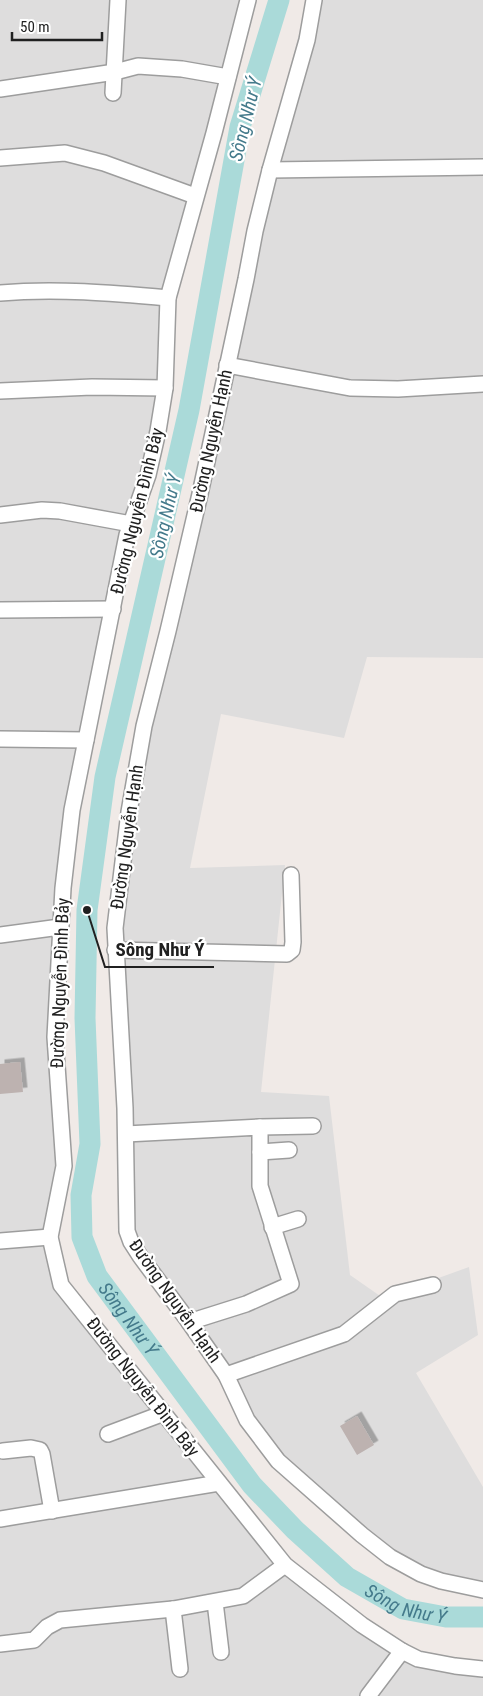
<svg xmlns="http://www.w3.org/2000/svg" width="483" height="1696" font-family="'Roboto Condensed',sans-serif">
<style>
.residential{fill:#dedddd}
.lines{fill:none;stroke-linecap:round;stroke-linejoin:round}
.river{stroke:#aadad9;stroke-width:21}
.building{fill:#bdb2b0;filter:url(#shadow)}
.minor-casing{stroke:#9d9d9d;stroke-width:18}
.minor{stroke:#fff;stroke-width:15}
.labels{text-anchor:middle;stroke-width:4.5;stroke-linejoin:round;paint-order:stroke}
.street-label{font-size:18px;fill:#202020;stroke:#fff}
.water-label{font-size:19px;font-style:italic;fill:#447a8b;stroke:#fff}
.leader{fill:none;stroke:#202020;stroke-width:2}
.callout-dot{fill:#202020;stroke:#fff;stroke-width:2}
.callout-label{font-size:19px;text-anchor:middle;font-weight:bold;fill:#202020;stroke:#fff;stroke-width:4.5;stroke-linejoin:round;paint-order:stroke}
</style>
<defs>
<filter id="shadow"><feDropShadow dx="4.5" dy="-4.5" stdDeviation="0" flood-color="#0004"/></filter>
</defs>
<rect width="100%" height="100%" fill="#f0eae7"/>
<g class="residential">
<polygon points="0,0 248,0 168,298 165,388 127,535 63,888 61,1131 50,1237 61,1285 285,1565 402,1651 483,1669 483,1696 0,1696"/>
<polygon points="308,0 483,0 483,658 367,657 344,738 221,714 190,868 285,865 261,1092 329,1096 350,1275 383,1298 469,1267 478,1335 416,1373 483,1487 483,1584 462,1584 368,1538 270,1448 130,1230 119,946 137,770 234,360 262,174"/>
</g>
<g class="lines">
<path class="river" id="s1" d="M279,0L240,127L189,410L105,777L87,910L85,1018L90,1144L81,1195L82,1237L97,1276L252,1485L295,1530L347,1577L403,1609L446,1617H483"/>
</g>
<g class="building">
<polygon points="20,1062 23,1092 0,1094 0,1064"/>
<polygon points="357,1416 374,1445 357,1455 340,1426"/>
</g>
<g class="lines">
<g class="minor-casing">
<g id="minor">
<polyline points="248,0 214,133 168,298 165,388 158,431 148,475 127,535 72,810 63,888 55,1037 64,1166 50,1237 61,1285 285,1565 362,1625 402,1651 418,1659 455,1666 483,1669"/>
<polyline points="314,0 307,40 270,170 255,231 246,279 200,494 168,631 144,726 129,812 115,928 125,1108 127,1231 131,1242 140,1256 189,1322 226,1375 247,1420 278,1461 362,1535 390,1557 421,1574 441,1581 483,1590"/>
<polyline points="0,89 115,72 138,66 182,69 228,77"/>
<polyline points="113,93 118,0"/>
<polyline points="0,158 65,153 104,163 195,196"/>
<polyline points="270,170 483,167"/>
<path d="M0,293C55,288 113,293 168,298"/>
<polyline points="227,365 350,388 398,389 483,384"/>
<polyline points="0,391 92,387 165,388"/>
<polyline points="0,515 42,510 60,511 131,524"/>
<polyline points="0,610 113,609"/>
<polyline points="0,739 86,740"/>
<polyline points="0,935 60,927"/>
<polyline points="115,950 287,954 292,950 293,942 291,875"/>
<polyline points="260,1127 313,1126"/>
<polyline points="126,1134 260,1127 260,1186 291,1284 246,1304 189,1322"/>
<polyline points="260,1152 289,1150"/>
<polyline points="272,1227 298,1219"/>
<polyline points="0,1241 50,1237"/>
<polyline points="226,1375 344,1334 395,1294 433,1285"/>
<polyline points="108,1434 164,1413"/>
<polyline points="3,1451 31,1448 40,1450 42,1454 52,1511"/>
<polyline points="0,1519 219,1483"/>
<polyline points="215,1602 221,1652"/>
<polyline points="173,1609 180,1669"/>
<polyline points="0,1644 34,1640 47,1627 60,1620 173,1609 243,1596 285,1565"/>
<polyline points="368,1696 402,1651"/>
</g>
</g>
<use href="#minor" class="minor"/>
</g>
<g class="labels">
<g class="street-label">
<text transform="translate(211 441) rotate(-78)" y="6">Đường Nguyễn Hạnh</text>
<text transform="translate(137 511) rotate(-76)" y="6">Đường Nguyễn Đình Bảy</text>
<text transform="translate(127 837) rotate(-82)" y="6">Đường Nguyễn Hạnh</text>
<text transform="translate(60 983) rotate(-88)" y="6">Đường Nguyễn Đình Bảy</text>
<text transform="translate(175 1301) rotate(55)" y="6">Đường Nguyễn Hạnh</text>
<text transform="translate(143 1387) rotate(52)" y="6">Đường Nguyễn Đình Bảy</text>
</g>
<g class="water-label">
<text transform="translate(245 119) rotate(-76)" y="7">Sông Như Ý</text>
<text transform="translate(165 516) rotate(-77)" y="7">Sông Như Ý</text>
<text dy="7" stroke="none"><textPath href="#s1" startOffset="1354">Sông Như Ý</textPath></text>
<text dy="7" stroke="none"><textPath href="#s1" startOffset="1759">Sông Như Ý</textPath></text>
</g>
</g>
<path class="leader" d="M87 910L105 967H214"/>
<circle class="callout-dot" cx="87" cy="910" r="5"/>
<g class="callout-label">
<text x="160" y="956">Sông Như Ý</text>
</g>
<path d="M12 32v8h90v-8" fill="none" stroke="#202020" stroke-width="2.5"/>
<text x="20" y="32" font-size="15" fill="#202020" stroke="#ffffff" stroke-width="4" paint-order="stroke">50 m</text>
</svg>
